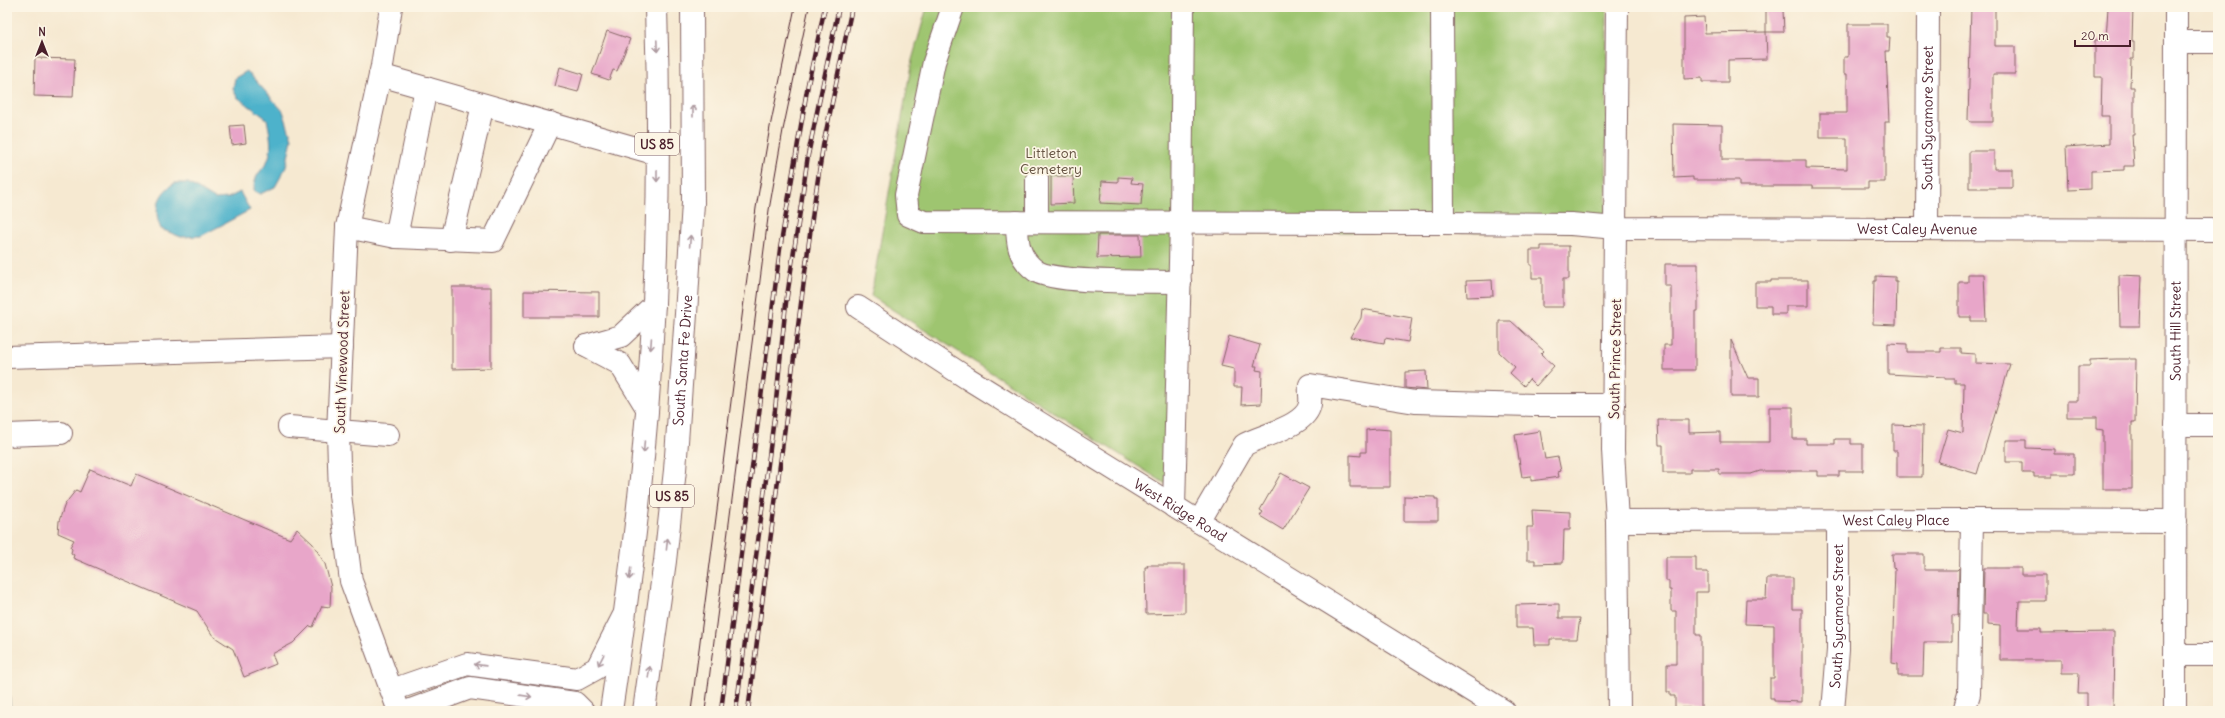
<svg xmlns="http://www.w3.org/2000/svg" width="2225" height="718" font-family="Delius,sans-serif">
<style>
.green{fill:#9ec570;stroke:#74724e}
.water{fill:#4db2cb;stroke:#4c687b}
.building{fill:#e8a6c9}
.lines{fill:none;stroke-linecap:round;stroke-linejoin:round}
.minor-casing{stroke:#866665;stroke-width:24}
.highway-casing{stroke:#866665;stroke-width:24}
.minor{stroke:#fff;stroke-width:22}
.highway{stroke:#fff;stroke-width:22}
.tram{stroke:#4a1f2b;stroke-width:1}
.rail-casing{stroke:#4a1f2b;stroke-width:4.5}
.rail{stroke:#fcf5e5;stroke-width:3;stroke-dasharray:9;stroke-linecap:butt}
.oneway{stroke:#ae9aa0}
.labels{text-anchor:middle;stroke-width:3.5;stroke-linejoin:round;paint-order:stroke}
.shield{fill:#fcf5e5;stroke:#7f5f63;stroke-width:1}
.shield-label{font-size:13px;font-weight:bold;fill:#4a1f2b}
.street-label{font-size:14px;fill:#4a1f2b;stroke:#fcf5e5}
.park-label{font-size:14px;fill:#635140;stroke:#fcf5e5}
</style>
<rect width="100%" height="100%" fill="#fcf5e5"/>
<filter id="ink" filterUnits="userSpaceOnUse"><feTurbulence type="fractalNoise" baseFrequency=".025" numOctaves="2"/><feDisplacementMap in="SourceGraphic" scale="8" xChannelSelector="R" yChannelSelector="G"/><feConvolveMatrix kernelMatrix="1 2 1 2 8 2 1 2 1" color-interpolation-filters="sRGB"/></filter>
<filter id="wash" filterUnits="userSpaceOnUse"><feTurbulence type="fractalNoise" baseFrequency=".012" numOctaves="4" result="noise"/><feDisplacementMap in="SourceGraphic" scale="16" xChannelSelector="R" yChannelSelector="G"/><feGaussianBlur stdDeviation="0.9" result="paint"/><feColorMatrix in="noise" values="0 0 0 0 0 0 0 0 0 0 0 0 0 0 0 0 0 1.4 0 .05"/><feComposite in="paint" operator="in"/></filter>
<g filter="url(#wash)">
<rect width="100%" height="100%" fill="#f6e9d1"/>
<polygon class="green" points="927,7 1607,7 1606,231 1187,233 1180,493 871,296 912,60"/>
<g class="water">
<path d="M247,71L283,111L292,139L286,167L275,187L260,194L254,191C254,171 264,172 269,157C273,146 269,130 267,119L237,97L233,89L235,78Z"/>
<path d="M175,183H188L215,199L228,198L240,192L250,210L201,236L181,237L161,229C153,212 157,193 175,183Z"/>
<polygon points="7,653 10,704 10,711 7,711"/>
</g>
<g id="blocks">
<g class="building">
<polygon points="1971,7 1995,7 1995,46 2015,46 2015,74 1993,74 1993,122 1971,122 1968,120"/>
<polygon points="2108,7 2133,7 2132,41 2134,41 2134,59 2131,59 2130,87 2134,87 2134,135 2132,135 2134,166 2124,166 2124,170 2091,171 2091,189 2068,190 2066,147 2109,144 2109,116 2101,116 2102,77 2095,77 2095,40 2106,40"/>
<polygon points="1766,10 1783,10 1784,32 1766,32"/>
<polygon points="1704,17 1705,33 1766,32 1767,59 1728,60 1728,82 1702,82 1702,78 1684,79 1684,18"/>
<polygon points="1848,24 1887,24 1887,37 1890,37 1889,51 1886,51 1889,122 1885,122 1885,182 1868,182 1868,188 1812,188 1812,186 1739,186 1739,180 1693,180 1693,177 1674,178 1673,124 1722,125 1722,160 1806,160 1806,168 1847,169 1847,138 1820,138 1820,113 1847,113 1847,74 1844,74 1844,57 1848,57"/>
<polygon points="607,31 630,39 617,71 613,70 609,80 592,74"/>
<polygon points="35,58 75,59 73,97 34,96"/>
<polygon points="560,67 583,74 578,92 555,86"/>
<polygon points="244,125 246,143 232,145 230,126"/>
<polygon points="1969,151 1994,151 1994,169 2012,169 2012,188 1969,188"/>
<polygon points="1051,176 1073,176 1074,203 1051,204"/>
<polygon points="1118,177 1132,178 1131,183 1143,184 1141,205 1100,203 1102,181 1118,182"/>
<polygon points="1098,235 1140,235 1141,257 1097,258"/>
<polygon points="1541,246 1569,246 1569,279 1563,279 1563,307 1542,307 1542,278 1532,278 1532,265 1530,265 1530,250 1541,250"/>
<polygon points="1665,264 1698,264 1698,311 1695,311 1695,370 1664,370 1664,345 1671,345 1671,286 1665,286"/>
<polygon points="1968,274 1984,274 1986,321 1971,321 1971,317 1959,317 1959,282 1968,282"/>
<polygon points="2119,275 2142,276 2140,326 2120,326"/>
<polygon points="1876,276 1895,277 1895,281 1897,281 1896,325 1873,324 1874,281 1876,281"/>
<polygon points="1492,280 1493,296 1467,297 1466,281"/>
<polygon points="1771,280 1808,280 1808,306 1786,306 1786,314 1771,314 1771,306 1755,306 1755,282 1771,282"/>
<polygon points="452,287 491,287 491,368 452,369"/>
<polygon points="524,291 599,292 599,317 524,317"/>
<polygon points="1362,309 1412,318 1408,342 1385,338 1384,343 1350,337 1361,318"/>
<polygon points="1499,321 1511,321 1544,351 1541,354 1554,366 1536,386 1529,379 1524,386 1510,373 1515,367 1499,352"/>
<polygon points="1229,336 1260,345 1254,366 1257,366 1256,370 1262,371 1261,404 1241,405 1242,387 1234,387 1234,369 1221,366"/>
<polygon points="1731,340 1748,378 1759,378 1759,397 1731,397"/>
<polygon points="1888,343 1907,344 1907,352 1941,352 1941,348 1961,348 1961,353 1975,354 1975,363 2010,364 1977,474 1938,462 1948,429 1963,433 1964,383 1955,383 1955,379 1945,379 1945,377 1888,374"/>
<polygon points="2116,359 2136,359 2135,422 2132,422 2132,489 2103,489 2103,430 2097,429 2097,417 2067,417 2067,401 2078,401 2078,366 2090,366 2090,360"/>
<polygon points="1426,371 1427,390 1405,388 1405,372"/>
<polygon points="1769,407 1793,407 1793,439 1806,439 1806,444 1835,444 1835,439 1851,439 1851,444 1863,444 1863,471 1839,471 1839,476 1818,476 1818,471 1760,471 1751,474 1719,474 1719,469 1690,469 1690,473 1663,473 1663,445 1659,445 1658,420 1689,420 1689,433 1720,432 1720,442 1769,442"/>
<polygon points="1893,425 1923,426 1922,477 1897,477 1897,451 1893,451"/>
<polygon points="1378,429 1390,430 1390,487 1350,487 1350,455 1361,456 1361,452 1366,452 1366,430"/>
<polygon points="1540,431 1545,459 1558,457 1561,471 1558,472 1559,477 1531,481 1531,476 1522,477 1515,435"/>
<polygon points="2006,440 2026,440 2026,448 2054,449 2054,454 2074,454 2074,474 2052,474 2052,477 2034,477 2034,473 2022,473 2022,462 2006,462"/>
<polygon points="90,469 131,486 136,474 290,539 297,529 313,544 325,564 331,587 330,607 322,606 313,627 310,626 293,643 272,654 276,664 244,677 233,649 213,636 197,611 73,558 74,555 71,553 72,549 70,547 74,540 58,533 59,521 65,504 76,490 80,492"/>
<polygon points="1281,473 1309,488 1283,530 1260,516 1263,512 1260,510"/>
<polygon points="1404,496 1435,497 1435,499 1438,499 1438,521 1404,521"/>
<polygon points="1532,510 1570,512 1570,530 1564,530 1563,563 1535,564 1535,560 1527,560 1527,527 1533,527"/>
<polygon points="1892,554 1924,554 1924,570 1957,570 1959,568 1958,615 1952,615 1952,642 1924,642 1923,676 1898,676 1898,664 1892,663 1895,569 1893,567"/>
<polygon points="1666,557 1696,557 1696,572 1708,572 1708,592 1696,592 1696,635 1701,635 1701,708 1675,708 1675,696 1670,696 1670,692 1667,692 1667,664 1676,664 1676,611 1671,611 1671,590 1669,590 1669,581 1666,581"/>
<polygon points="1147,565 1185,565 1185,613 1146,614 1145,567 1148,567"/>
<polygon points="1984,568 2021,568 2021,575 2045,575 2045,601 2019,601 2018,629 2041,629 2041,633 2114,632 2113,711 2087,711 2087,693 2078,693 2079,673 2061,673 2061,660 2000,660 2000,625 1988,624 1988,614 1983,614"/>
<polygon points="1767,578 1793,578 1793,609 1802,609 1802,702 1774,701 1774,698 1770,698 1770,678 1774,678 1774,625 1745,624 1746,599 1766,599"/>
<polygon points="1559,604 1559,618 1580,618 1577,639 1550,639 1550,645 1534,645 1533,628 1516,628 1516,605"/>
</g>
</g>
</g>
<g filter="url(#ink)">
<use href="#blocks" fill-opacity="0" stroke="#866665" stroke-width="1"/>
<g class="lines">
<g class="minor-casing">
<g id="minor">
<polyline points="391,7 382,66 347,227 338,433 340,495 351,581 399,711"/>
<path id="s1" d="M953,7L934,62L906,195L908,215L924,222L1443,223L1571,224L1616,228L2218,230"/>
<polyline points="1442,7 1443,223"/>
<polyline points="1617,7 1613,450 1617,521 1619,711"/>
<polyline points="2176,42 2218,42"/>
<polyline points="380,75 657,154"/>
<path d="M1017,222C1017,242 1018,258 1036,271C1055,284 1152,281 1180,282"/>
<polyline points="1037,222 1037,179"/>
<polyline points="347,227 396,237 426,88"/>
<path id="s2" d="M1927,229L1928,7"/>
<polyline points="396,237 493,241 550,123"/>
<polyline points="451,240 483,105"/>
<path id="s3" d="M858,307L967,378L1504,711"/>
<polyline points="586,346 620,364 647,408"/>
<polyline points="586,346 621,336 654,305"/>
<polyline points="7,357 342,347"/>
<polyline points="2175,425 2218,425"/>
<polyline points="289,427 388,435"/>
<polyline points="7,435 61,433"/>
<polyline points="1174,507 1181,222 1183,7"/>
<path id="s4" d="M1617,521L1972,520L2176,521"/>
<path d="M1199,522L1244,445C1261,435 1306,427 1310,404C1311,398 1309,391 1310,385L1415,402L1535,405H1614"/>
<polyline points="2175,655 2218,655"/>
<polyline points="392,690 467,664 577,679 597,668 623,617"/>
<polyline points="408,711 470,688 575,703 583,711"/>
<path id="s5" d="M1833,711L1838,650V521"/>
<polyline points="1964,711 1969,694 1972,520"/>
<path id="s6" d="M2175,711L2176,7"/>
</g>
</g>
<g class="highway-casing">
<g id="highway">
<path d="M611,711C623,630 634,549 642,468C657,315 661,160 656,7"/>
<path id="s7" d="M644,711L665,561L675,470L686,314L693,203L692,7"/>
</g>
</g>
<use href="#minor" class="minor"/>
<use href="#highway" class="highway"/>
<g class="tram">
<polyline points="691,711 756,208 770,127 795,7"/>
<polyline points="705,711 769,210 783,130 809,7"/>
</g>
<g class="rail-casing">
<g id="rail">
<polyline points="721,711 780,249 808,84 825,7"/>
<polyline points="736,711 775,410 786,303 801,205 808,155 839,7"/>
<polyline points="748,711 813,211 823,146 852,7"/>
</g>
</g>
<use href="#rail" class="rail"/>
</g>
<defs><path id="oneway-shaft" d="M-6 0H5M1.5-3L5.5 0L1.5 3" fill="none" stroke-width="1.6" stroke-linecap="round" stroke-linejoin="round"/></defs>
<g class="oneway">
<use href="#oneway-shaft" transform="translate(657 46) rotate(88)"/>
<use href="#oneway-shaft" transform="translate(693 111) rotate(-90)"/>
<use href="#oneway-shaft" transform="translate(657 176) rotate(90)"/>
<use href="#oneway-shaft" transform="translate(690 241) rotate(-86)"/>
<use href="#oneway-shaft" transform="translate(651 344) rotate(94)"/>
<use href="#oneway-shaft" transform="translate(644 447) rotate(94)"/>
<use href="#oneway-shaft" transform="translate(667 544) rotate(-84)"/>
<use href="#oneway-shaft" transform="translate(630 574) rotate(97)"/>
<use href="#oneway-shaft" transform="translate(601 660) rotate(117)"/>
<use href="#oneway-shaft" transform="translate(480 665) rotate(-172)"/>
<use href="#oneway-shaft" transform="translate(649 672) rotate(-82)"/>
<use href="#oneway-shaft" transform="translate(526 696) rotate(8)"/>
</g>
</g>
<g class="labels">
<g class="shield">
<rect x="635" y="133" width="44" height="22" rx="3"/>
<rect x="650" y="485" width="44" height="22" rx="3"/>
</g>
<g class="shield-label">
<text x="657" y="149">US 85</text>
<text x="672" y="501">US 85</text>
</g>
<g class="street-label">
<text dy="5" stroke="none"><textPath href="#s2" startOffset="111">South Sycamore Street</textPath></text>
<text dy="5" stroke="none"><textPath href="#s1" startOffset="1225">West Caley Avenue</textPath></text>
<text dy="5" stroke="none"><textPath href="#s6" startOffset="380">South Hill Street</textPath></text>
<text transform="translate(1615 359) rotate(-89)" y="5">South Prince Street</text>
<text dy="5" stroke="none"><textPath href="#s7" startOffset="353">South Santa Fe Drive</textPath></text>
<text transform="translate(342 362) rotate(-88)" y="5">South Vinewood Street</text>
<text dy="5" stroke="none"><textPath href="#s3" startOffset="381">West Ridge Road</textPath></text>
<text dy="5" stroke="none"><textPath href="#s4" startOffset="279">West Caley Place</textPath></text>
<text dy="5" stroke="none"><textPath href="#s5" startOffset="95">South Sycamore Street</textPath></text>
</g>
<g class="park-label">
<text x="1051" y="158">Littleton<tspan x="1051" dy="16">Cemetery</tspan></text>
</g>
</g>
<rect width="2225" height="718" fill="none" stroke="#fcf5e5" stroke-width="24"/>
<g transform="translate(42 42)" stroke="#fcf5e5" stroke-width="3" paint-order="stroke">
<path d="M0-3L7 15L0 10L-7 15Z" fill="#4a1f2b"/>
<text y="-6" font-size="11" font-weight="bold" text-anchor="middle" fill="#4a1f2b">N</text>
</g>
<path d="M2075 40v6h55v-6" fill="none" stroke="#4a1f2b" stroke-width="2"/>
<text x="2081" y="40" font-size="12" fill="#4a1f2b" stroke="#fcf5e5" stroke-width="3" paint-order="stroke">20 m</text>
</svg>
